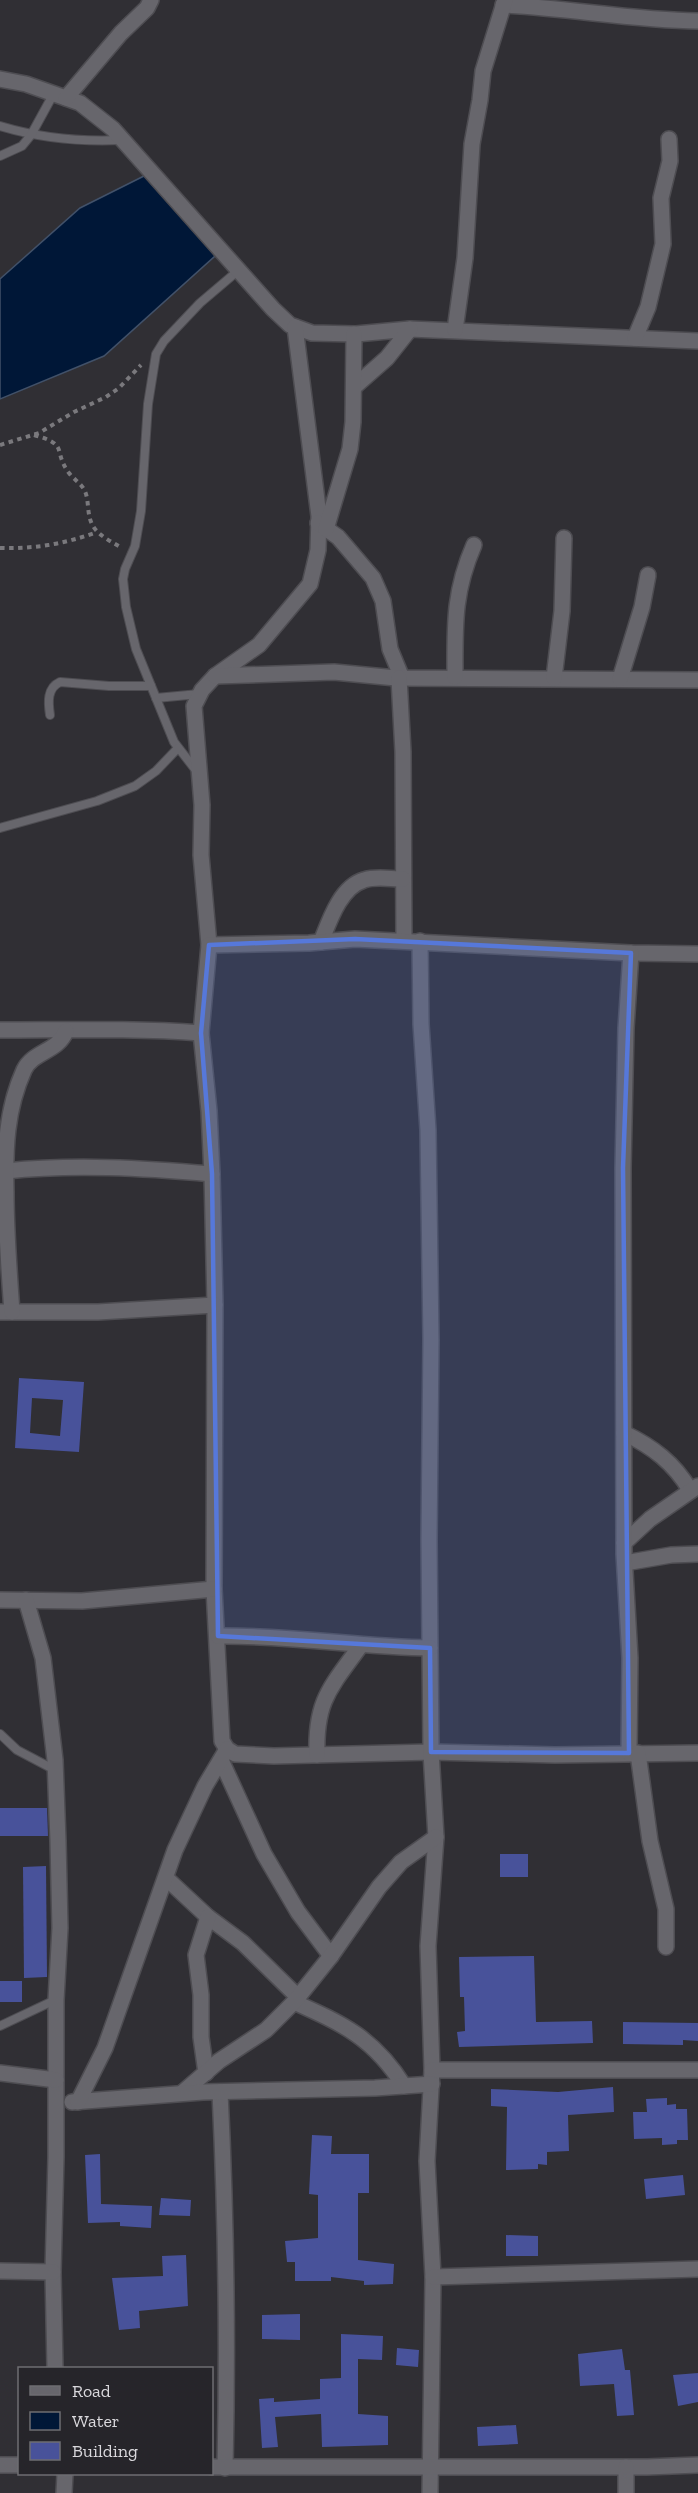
<svg xmlns="http://www.w3.org/2000/svg" width="698" height="2493" font-family="'Zilla Slab',serif">
<style>
.water{fill:#001737;stroke:#415169;stroke-width:1.5}
.building{fill:#48529a;fill-rule:evenodd}
.lines{fill:none;stroke-linecap:round;stroke-linejoin:round}
.lane-casing{stroke:#4e4d52;stroke-width:10}
.street-casing{stroke:#4e4d52;stroke-width:18}
.path{stroke:#7a797d;stroke-width:4;stroke-dasharray:4.5 4.5;stroke-linecap:butt}
.lane{stroke:#67666c;stroke-width:8}
.street{stroke:#67666c;stroke-width:15}
.marked{fill:#5678da;fill-opacity:0.2;stroke:#5678da;stroke-width:4.5;stroke-linejoin:round}
</style>
<rect width="100%" height="100%" fill="#302f34"/>
<polygon class="water" points="150,173 179,196 215,256 104,356 0,399 0,279 80,208"/>
<g class="building">
<path d="M19,1378L84,1382L79,1452L15,1448ZM32,1398L63,1400L60,1436L30,1433Z"/>
<polygon points="0,1808 47,1808 48,1836 0,1836"/>
<rect x="500" y="1854" width="28" height="23"/>
<polygon points="46,1866 47,1977 24,1978 23,1867"/>
<polygon points="534,1956 536,2022 592,2021 593,2043 459,2047 457,2032 465,2031 464,1997 460,1997 459,1957"/>
<rect x="0" y="1981" width="22" height="21"/>
<polygon points="623,2022 698,2023 698,2041 683,2040 683,2045 623,2044"/>
<polygon points="613,2087 614,2112 568,2115 569,2151 547,2152 547,2165 538,2164 538,2169 506,2170 507,2107 491,2106 491,2089 558,2092"/>
<polygon points="667,2098 667,2105 676,2104 676,2109 687,2109 688,2140 677,2140 677,2144 662,2145 662,2138 634,2139 633,2112 647,2112 646,2099"/>
<polygon points="312,2135 332,2136 331,2154 369,2154 369,2193 358,2193 358,2260 394,2264 393,2284 364,2285 364,2281 331,2277 331,2281 295,2281 295,2262 287,2262 285,2241 318,2238 318,2195 309,2194"/>
<polygon points="100,2154 101,2204 152,2206 151,2228 120,2226 120,2222 88,2223 85,2155"/>
<polygon points="683,2175 685,2195 646,2199 644,2179"/>
<polygon points="161,2198 191,2200 190,2216 159,2215"/>
<polygon points="506,2235 538,2236 538,2256 506,2256"/>
<polygon points="186,2255 188,2306 139,2311 140,2328 119,2330 112,2278 163,2276 162,2256"/>
<polygon points="300,2314 300,2340 262,2339 262,2315"/>
<polygon points="341,2334 383,2336 382,2360 358,2359 358,2414 388,2416 388,2445 322,2447 321,2414 275,2417 278,2447 262,2448 259,2399 274,2398 274,2402 320,2399 320,2379 341,2378"/>
<polygon points="397,2348 419,2350 418,2367 396,2365"/>
<polygon points="622,2349 625,2370 630,2370 634,2415 617,2416 614,2384 580,2386 578,2354"/>
<polygon points="698,2373 698,2402 678,2406 673,2375"/>
<polygon points="516,2425 518,2444 478,2446 477,2427"/>
</g>
<g class="lines">
<g class="lane-casing">
<g id="lane">
<path d="M0,126C40,138 80,142 122,140"/>
<polyline points="0,156 22,146 31,135 54,93"/>
<polyline points="156,698 199,694"/>
<path d="M50,715C48,702 47,688 60,682L109,686H151"/>
<polyline points="198,773 174,742 136,649 126,607 123,579 125,569 135,546 141,511 148,404 156,354 164,341 200,303 240,269"/>
<polyline points="0,828 97,801 135,786 156,771 178,748"/>
<polyline points="0,1734 17,1750 55,1770"/>
<polyline points="0,2026 55,2000"/>
</g>
</g>
<g class="street-casing">
<g id="street">
<path d="M503,5C569,8 632,20 698,21"/>
<polyline points="0,79 26,84 80,103 113,129 273,309 290,325 312,333 356,334 410,329 698,341"/>
<polyline points="66,98 121,33 147,8 151,0"/>
<polyline points="295,327 319,516 318,550 310,584 259,645 215,676 202,690 194,706 202,805 201,855 209,945 201,1033 209,1111 212,1174 215,1305 214,1589 222,1741 227,1749 235,1754 274,1756 431,1752 555,1755 698,1753"/>
<polyline points="455,330 465,258 472,144 480,100 483,71 505,0"/>
<polyline points="635,338 648,307 663,244 661,198 670,161 669,139"/>
<polyline points="354,387 387,358 410,329"/>
<polyline points="318,523 338,537 373,578 383,601 390,649 402,678"/>
<polyline points="326,529 350,449 353,422 354,334"/>
<polyline points="215,676 334,672 396,678 698,680"/>
<path d="M455,677C455,627 453,593 474,545"/>
<polyline points="399,678 403,752 404,941"/>
<polyline points="554,678 562,611 564,538"/>
<polyline points="620,679 642,607 648,575"/>
<polyline points="420,941 421,1024 428,1130 431,1340 429,1540 431,1752 436,1837 428,1946 432,2070 427,2161 433,2277 430,2493"/>
<path d="M321,942C329,922 340,887 364,880C376,876 390,879 403,879"/>
<polyline points="209,945 309,943 355,939 631,953 698,954"/>
<path d="M0,1030C67,1030 134,1028 201,1033"/>
<path d="M6,1171C74,1164 143,1168 212,1174"/>
<polyline points="0,1312 98,1312 215,1305"/>
<path d="M12,1312C9,1271 6,1232 6,1192C5,1149 6,1110 24,1070C33,1051 58,1052 66,1031"/>
<path d="M624,1433C653,1447 674,1463 690,1490"/>
<polyline points="624,1543 650,1519 698,1486"/>
<polyline points="625,1563 671,1555 698,1554"/>
<polyline points="0,1600 82,1601 214,1589"/>
<polyline points="26,1600 43,1658 55,1760 58,1841 60,1928 56,2000 56,2157 53,2272 55,2368"/>
<path d="M218,1636C289,1635 359,1647 430,1648"/>
<polyline points="629,1753 630,1658 624,1554 623,1168 626,1028 631,953"/>
<polyline points="638,1753 650,1841 666,1909 666,1947"/>
<path d="M317,1755C315,1700 331,1687 361,1645"/>
<polyline points="221,1760 264,1854 298,1912 331,1956"/>
<polyline points="166,1878 208,1917 243,1943 298,1997"/>
<path d="M294,2002C343,2024 374,2038 404,2086"/>
<polyline points="432,2070 698,2070"/>
<polyline points="0,2073 56,2080"/>
<polyline points="206,2073 201,2037 201,1995 196,1955 208,1917"/>
<path d="M220,2092C226,2217 228,2342 225,2468"/>
<polyline points="182,2093 219,2061 266,2030 294,2002 331,1956 379,1887 401,1862 436,1837"/>
<polyline points="72,2102 203,2092 375,2088 432,2084"/>
<polyline points="78,2102 105,2048 175,1850 205,1786 227,1749"/>
<polyline points="0,2271 53,2272"/>
<polyline points="433,2277 698,2269"/>
<polyline points="0,2465 20,2465"/>
<polyline points="212,2467 647,2467 698,2465"/>
<polyline points="626,2467 626,2493"/>
<polyline points="64,2493 65,2474"/>
</g>
</g>
<g class="path">
<path d="M34,435C70,445 52,450 69,473C74,480 83,484 86,494C89,504 87,516 93,526C99,536 112,542 122,548"/>
<polyline points="0,445 39,433 74,412 106,397 119,388 141,365"/>
<path d="M0,548C34,549 65,544 97,532"/>
</g>
<use href="#lane" class="lane"/>
<use href="#street" class="street"/>
</g>
<path class="marked" d="M355,939L631,953L623,1168L629,1753L431,1752L430,1648L218,1636L212,1174L201,1033L209,945Z"/>
<rect x="18" y="2367" width="195" height="108" fill="#26252a" stroke="#6e6d72" stroke-width="1.5"/>
<rect x="30" y="2386" width="30" height="9" fill="#67666c" stroke="#6e6d72" stroke-width="1.5"/>
<text x="72" y="2397" font-size="18" fill="#dad9dd">Road</text>
<rect x="30" y="2412" width="30" height="18" fill="#001737" stroke="#6e6d72" stroke-width="1.5"/>
<text x="72" y="2427" font-size="18" fill="#dad9dd">Water</text>
<rect x="30" y="2442" width="30" height="18" fill="#48529a" stroke="#6e6d72" stroke-width="1.5"/>
<text x="72" y="2457" font-size="18" fill="#dad9dd">Building</text>
</svg>
